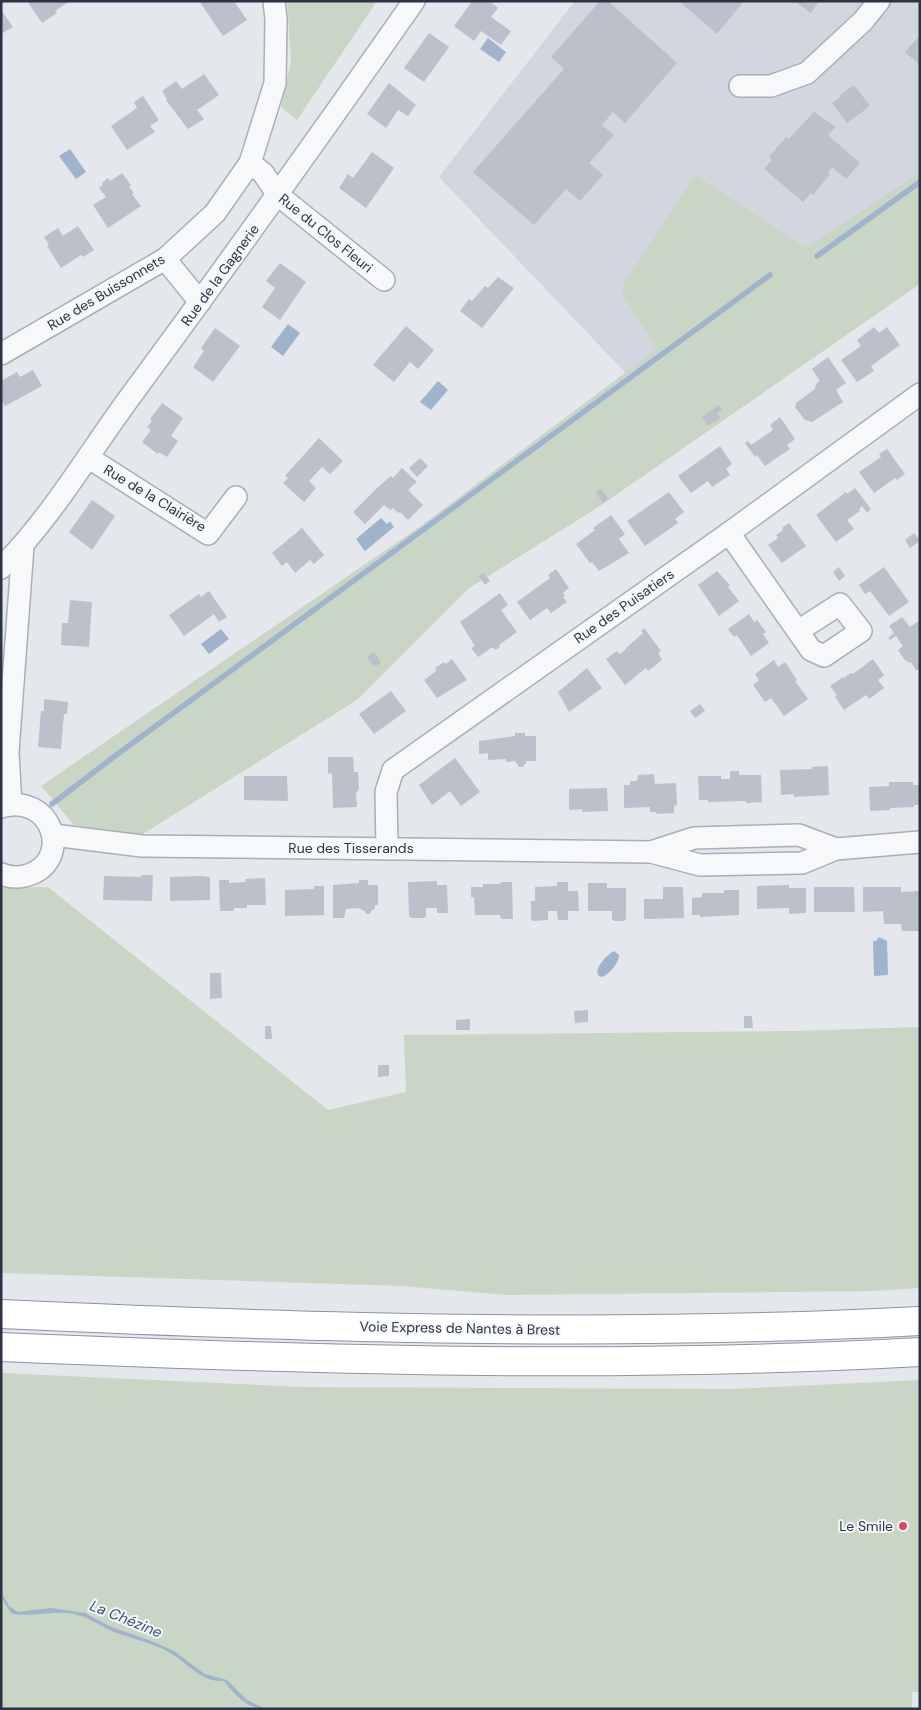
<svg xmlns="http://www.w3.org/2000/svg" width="921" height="1710" font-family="'DM Sans',sans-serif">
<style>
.built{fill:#d2d6de}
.green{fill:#c9d6c5}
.water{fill:#9fb4cc}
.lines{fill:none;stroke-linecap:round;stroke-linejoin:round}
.stream{stroke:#9fb4cc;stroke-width:5.5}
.building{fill:#bbc0ca}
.minor-casing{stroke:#a9aeb7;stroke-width:24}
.highway-casing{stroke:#8b94a3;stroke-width:30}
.minor{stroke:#f7f8fa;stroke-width:21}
.highway{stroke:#fff;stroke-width:28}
.poi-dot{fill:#d1495b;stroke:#f4f6f9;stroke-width:2}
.labels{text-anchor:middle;stroke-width:4;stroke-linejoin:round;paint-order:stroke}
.street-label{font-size:14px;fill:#2b3445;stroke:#f4f6f9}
.poi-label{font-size:14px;fill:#2b3445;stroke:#f4f6f9;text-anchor:end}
.water-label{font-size:15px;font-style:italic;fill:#34527a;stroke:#f4f6f9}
</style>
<rect width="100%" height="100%" fill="#e4e7ec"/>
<polygon class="built" points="575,1 920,1 920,180 636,384 439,177"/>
<g class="green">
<polygon points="287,1 377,1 297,120 281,107 291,61"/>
<polygon points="920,172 920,284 600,506 468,589 357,700 138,837 74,825 41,786 418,528 657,349 620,290 695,175 805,248"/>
<polygon points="48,887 328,1110 406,1092 404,1035 795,1031 920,1027 920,1288 875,1291 507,1295 401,1286 1,1273 1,888"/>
<polygon points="1,1373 303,1387 732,1389 920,1380 920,1692 912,1692 912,1709 1,1709"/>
</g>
<g class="water">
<polygon points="488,38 506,52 499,62 480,49"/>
<polygon points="70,149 86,172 76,179 59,156"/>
<polygon points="288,324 300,333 283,356 271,347"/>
<polygon points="438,381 448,390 431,410 420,402"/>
<polygon points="381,518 387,524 390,521 394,527 365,551 356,539"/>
<polygon points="221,629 229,639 209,654 201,644"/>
<polygon points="879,937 887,941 888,975 874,976 873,941 876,941"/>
<path d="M614,951L619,955C619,963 609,974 602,977L599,976L597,972C598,964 607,955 614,951Z"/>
<path d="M1,1592L9,1606L18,1612L51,1608L85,1613L109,1626L154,1642L174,1651L205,1674L227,1680L247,1700L266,1709C247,1709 235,1695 224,1681C203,1682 193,1669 178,1658C170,1652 160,1647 150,1644C138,1639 126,1637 114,1632C96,1624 89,1616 68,1613C50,1611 26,1618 11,1613L1,1597Z"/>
</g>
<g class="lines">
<g class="stream">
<polyline points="817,256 920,182"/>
<polyline points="52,804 115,756 770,275"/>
</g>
</g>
<g class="building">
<polygon points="27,1 70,1 55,11 57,13 42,23"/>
<polygon points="199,1 234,1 247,20 223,36"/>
<polygon points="468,1 492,1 491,2 498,8 491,17 511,31 501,45 481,31 474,41 454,26 471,3"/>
<polygon points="600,1 608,1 677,63 625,123 613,112 602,125 614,135 589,163 603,175 580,201 566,189 534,225 473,172 564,69 551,57"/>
<polygon points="679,1 744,1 717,34"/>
<polygon points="794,1 819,1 811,13"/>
<polygon points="1,10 13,27 1,34"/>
<polygon points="429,33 449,47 424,82 404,68"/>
<polygon points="920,35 920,65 905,52"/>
<polygon points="204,74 219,95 197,110 204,119 188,129 166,100 167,99 162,91 176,81 182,89"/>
<polygon points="389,83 416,105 408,116 398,110 386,128 367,114"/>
<polygon points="854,85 870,106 847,123 832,103 841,97 840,95"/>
<polygon points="143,96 159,120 150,126 155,132 127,150 111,126 137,108 134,102"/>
<polygon points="814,112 836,127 828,135 860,163 846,179 832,167 828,172 830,174 813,195 811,193 803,202 764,169 772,160 769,157 786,137 789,139"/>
<polygon points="372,152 394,168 366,208 339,188 348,174 353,178"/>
<polygon points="122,173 131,185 129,187 134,193 132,194 141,206 108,228 93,205 106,197 99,188 103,185 102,183 108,178 110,181"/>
<polygon points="78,226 94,250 83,257 81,255 61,268 47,246 49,245 44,237 58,228 63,236"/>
<polygon points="280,263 306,282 280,320 262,307 275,288 266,281"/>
<polygon points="498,277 514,288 482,328 460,311 469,299 472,301 485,286 488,288"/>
<polygon points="406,326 434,350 418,369 410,362 394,382 373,365"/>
<polygon points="874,327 879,333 887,327 900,345 871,366 874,371 857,382 841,360 861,346 857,340"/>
<polygon points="215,328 240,346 213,382 193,367 204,351 201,348"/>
<polygon points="828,357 846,383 836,390 843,402 812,422 805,420 795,407 796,403 815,389 816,384 820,381 812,369"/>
<polygon points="33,370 42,386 5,406 1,400 1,381 17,372 20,377"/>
<polygon points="162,403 183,418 171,436 178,441 167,457 159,452 158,454 142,442 151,430 147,427 152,421 150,419"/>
<polygon points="719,405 722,409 717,413 720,418 708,426 702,417"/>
<polygon points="780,417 795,439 787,445 790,449 765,466 757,455 755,457 745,443 748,441 751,445 773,430 770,425"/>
<polygon points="319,438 343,461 330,474 322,467 309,481 316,488 304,502 283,483 288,478 285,476"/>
<polygon points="720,446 732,464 726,469 730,475 712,487 708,481 691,493 678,476"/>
<polygon points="887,449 905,474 897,480 895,478 874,493 859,472 881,457 879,454"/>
<polygon points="420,458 428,466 417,477 409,468"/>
<polygon points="402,468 417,482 408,490 423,505 408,520 400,512 398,513 393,508 390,510 384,505 365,524 353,512 376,489 391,476 393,478"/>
<polygon points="855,488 871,509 867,513 862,506 859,509 860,511 847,520 854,529 836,542 816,515 846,492 847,494"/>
<polygon points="601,489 608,499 603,503 596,493"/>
<polygon points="669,492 684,512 675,519 678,523 645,546 627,521"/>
<polygon points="92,500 115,516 92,550 69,532"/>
<polygon points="611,515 625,534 619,539 629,553 599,571 592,562 590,563 576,544 595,530 593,528"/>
<polygon points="789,523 806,546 782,563 768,545 778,538 776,535 783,530 782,528"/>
<polygon points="302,528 324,555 314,564 310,560 295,573 287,562 282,566 272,553"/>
<polygon points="914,533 920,541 910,548 905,540"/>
<polygon points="839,567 845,576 839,581 833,572"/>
<polygon points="884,567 909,602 889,616 870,591 865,594 859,585"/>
<polygon points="556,569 569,588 563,593 565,596 563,597 567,602 551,613 547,608 530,620 517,602 550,578 548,575"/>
<polygon points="717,571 730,585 728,587 739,601 719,616 698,585"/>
<polygon points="484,573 490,581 485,585 479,576"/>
<polygon points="209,591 227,617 219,622 214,614 184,636 169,615 199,594 201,597"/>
<polygon points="500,593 508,605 501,610 517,632 499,645 500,647 495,650 493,647 478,657 471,648 475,646 460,622"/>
<polygon points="70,600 92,602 89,647 61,645 62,623 68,623"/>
<polygon points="749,614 754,622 757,620 766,632 763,634 769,643 751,656 737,635 734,637 728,629"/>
<polygon points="902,617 910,627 920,620 920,670 916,670 911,662 909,663 904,659 898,650 903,646 896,636 890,640 888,638 894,633 889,626"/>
<polygon points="644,628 661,651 658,653 662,660 648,671 646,668 625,685 606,659 617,651 620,654 626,649 626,648 643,633 641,631"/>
<polygon points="374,652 381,663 374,667 367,657"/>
<polygon points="452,659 467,680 437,698 424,680 436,671 435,668 444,662 446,664"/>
<polygon points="873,659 884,675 878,680 884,688 869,699 866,695 844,710 835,697 837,695 830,686 843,677 844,678 851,673 853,674"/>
<polygon points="774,660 778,667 785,662 797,680 795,681 808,699 784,716 771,698 765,702 753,685 759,680 755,674"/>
<polygon points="587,668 602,688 569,712 558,692"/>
<polygon points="391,691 406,711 374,734 359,714"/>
<polygon points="44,699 68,702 67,714 64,714 61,749 38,747 41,711 44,711"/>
<polygon points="700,704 705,711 695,718 690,711"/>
<polygon points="515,733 525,733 525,736 536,736 536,761 527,761 523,767 519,767 515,761 506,762 506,759 488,760 488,753 479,754 479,741 515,736"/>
<polygon points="328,757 353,757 354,772 358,772 359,789 356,793 357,807 333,808 332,773 328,774"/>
<polygon points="455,758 480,792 461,806 450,791 432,805 419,785"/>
<polygon points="828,766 829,795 794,797 794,794 781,795 780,770 812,769 812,767"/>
<polygon points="730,771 739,771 739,775 761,775 762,802 746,803 746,801 708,802 708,800 699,800 698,776 721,776 721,779 730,779"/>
<polygon points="654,774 655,784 676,783 677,805 674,806 674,813 656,814 656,812 650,812 650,807 624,808 624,785 630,785 630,781 637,781 638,775"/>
<polygon points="244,776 287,776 288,801 244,800"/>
<polygon points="889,782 913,782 913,785 920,785 920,805 914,805 914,807 890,808 890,810 870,811 869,787 889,786"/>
<polygon points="607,788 608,811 582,812 582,809 569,810 569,789"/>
<polygon points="141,875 153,875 152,901 103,900 104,876 141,877"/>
<polygon points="201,876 210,877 210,900 170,901 170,877"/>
<polygon points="265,878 266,905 247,905 247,908 234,908 234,911 220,911 219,880 229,880 229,883 246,882 245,879"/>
<polygon points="359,880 368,880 368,885 378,885 378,905 375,905 375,908 370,912 370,914 366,914 366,912 359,908 346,909 344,918 333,918 333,885 359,883"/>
<polygon points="437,881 437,885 447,885 448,913 437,913 437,908 426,908 426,916 424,918 411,918 409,916 408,882"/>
<polygon points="501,882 512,882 513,919 501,919 500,915 475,915 474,897 471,897 471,887 483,887 483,884 500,884"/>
<polygon points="557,882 568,882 568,891 578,891 579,911 568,911 568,920 558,920 557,911 548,911 548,920 533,921 531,919 531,901 535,901 535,887 557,886"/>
<polygon points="588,883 607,883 607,888 626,888 626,919 624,921 614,921 612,919 612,911 588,911"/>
<polygon points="789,885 789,888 806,888 806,913 789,914 789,908 757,909 757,886"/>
<polygon points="314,886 324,886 324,915 285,916 285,890 314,889"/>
<polygon points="663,887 683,887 684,918 644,919 644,899 663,899"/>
<polygon points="814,887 854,887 855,912 814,912"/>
<polygon points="863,887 901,887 901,892 920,891 920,931 902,931 901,924 884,924 883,911 863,912"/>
<polygon points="724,890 739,890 739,915 700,917 700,915 692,915 692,898 702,897 702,893 724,893"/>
<polygon points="210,973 221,973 222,998 210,999"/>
<polygon points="588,1010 588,1022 575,1023 574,1011"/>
<polygon points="744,1016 752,1016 753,1028 744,1028"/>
<polygon points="470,1019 470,1030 456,1030 456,1020"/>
<polygon points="265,1026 271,1026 272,1039 265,1039"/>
<polygon points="378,1065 389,1065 389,1076 378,1077"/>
</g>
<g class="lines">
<g class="minor-casing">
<g id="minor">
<polyline points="740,86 771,86 807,73 863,21 879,1"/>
<polyline points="250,163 263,173 278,195 384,280"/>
<polyline points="165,259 200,302"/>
<polyline points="1,354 165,259 215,213 250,163 275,83 276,19 274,1"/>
<polyline points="89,458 208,534 236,497"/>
<polyline points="729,533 811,650 824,656 861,631 840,604 798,631"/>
<path d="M1,568C53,516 89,452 133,393C228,264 322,133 414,1"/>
<polyline points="11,805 8,752 23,546"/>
<path d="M1,807C51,792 73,857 31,874C21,878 11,878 1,874"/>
<polyline points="53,835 142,846 651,852 700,865 802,863 836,849 920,842"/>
<polyline points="387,849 386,792 393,770 729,533 920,394"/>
<polyline points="651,852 694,838 799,835 836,849"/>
</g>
</g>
<g class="highway-casing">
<g id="highway">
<path d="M1,1314C307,1328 614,1337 920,1321"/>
<path d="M1,1347C307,1360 614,1369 920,1352"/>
</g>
</g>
<use href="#minor" class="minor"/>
<use href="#highway" class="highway"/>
</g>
<circle class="poi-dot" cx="903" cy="1526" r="5"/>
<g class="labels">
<g class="street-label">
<text transform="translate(326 233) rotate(39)" y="5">Rue du Clos Fleuri</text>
<text transform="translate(220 275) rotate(-54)" y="5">Rue de la Gagnerie</text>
<text transform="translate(106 292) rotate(-31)" y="5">Rue des Buissonnets</text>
<text transform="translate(155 498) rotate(31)" y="5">Rue de la Clairière</text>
<text transform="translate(624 606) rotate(-35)" y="5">Rue des Puisatiers</text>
<text x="351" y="853">Rue des Tisserands</text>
<text transform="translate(460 1328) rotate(1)" y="5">Voie Express de Nantes à Brest</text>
</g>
<g class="poi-label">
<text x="893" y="1531">Le Smile</text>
</g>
<g class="water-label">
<text transform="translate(126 1619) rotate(22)" y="5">La Chézine</text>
</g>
</g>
<rect width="921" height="1710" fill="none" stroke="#2b3445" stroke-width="5"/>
</svg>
